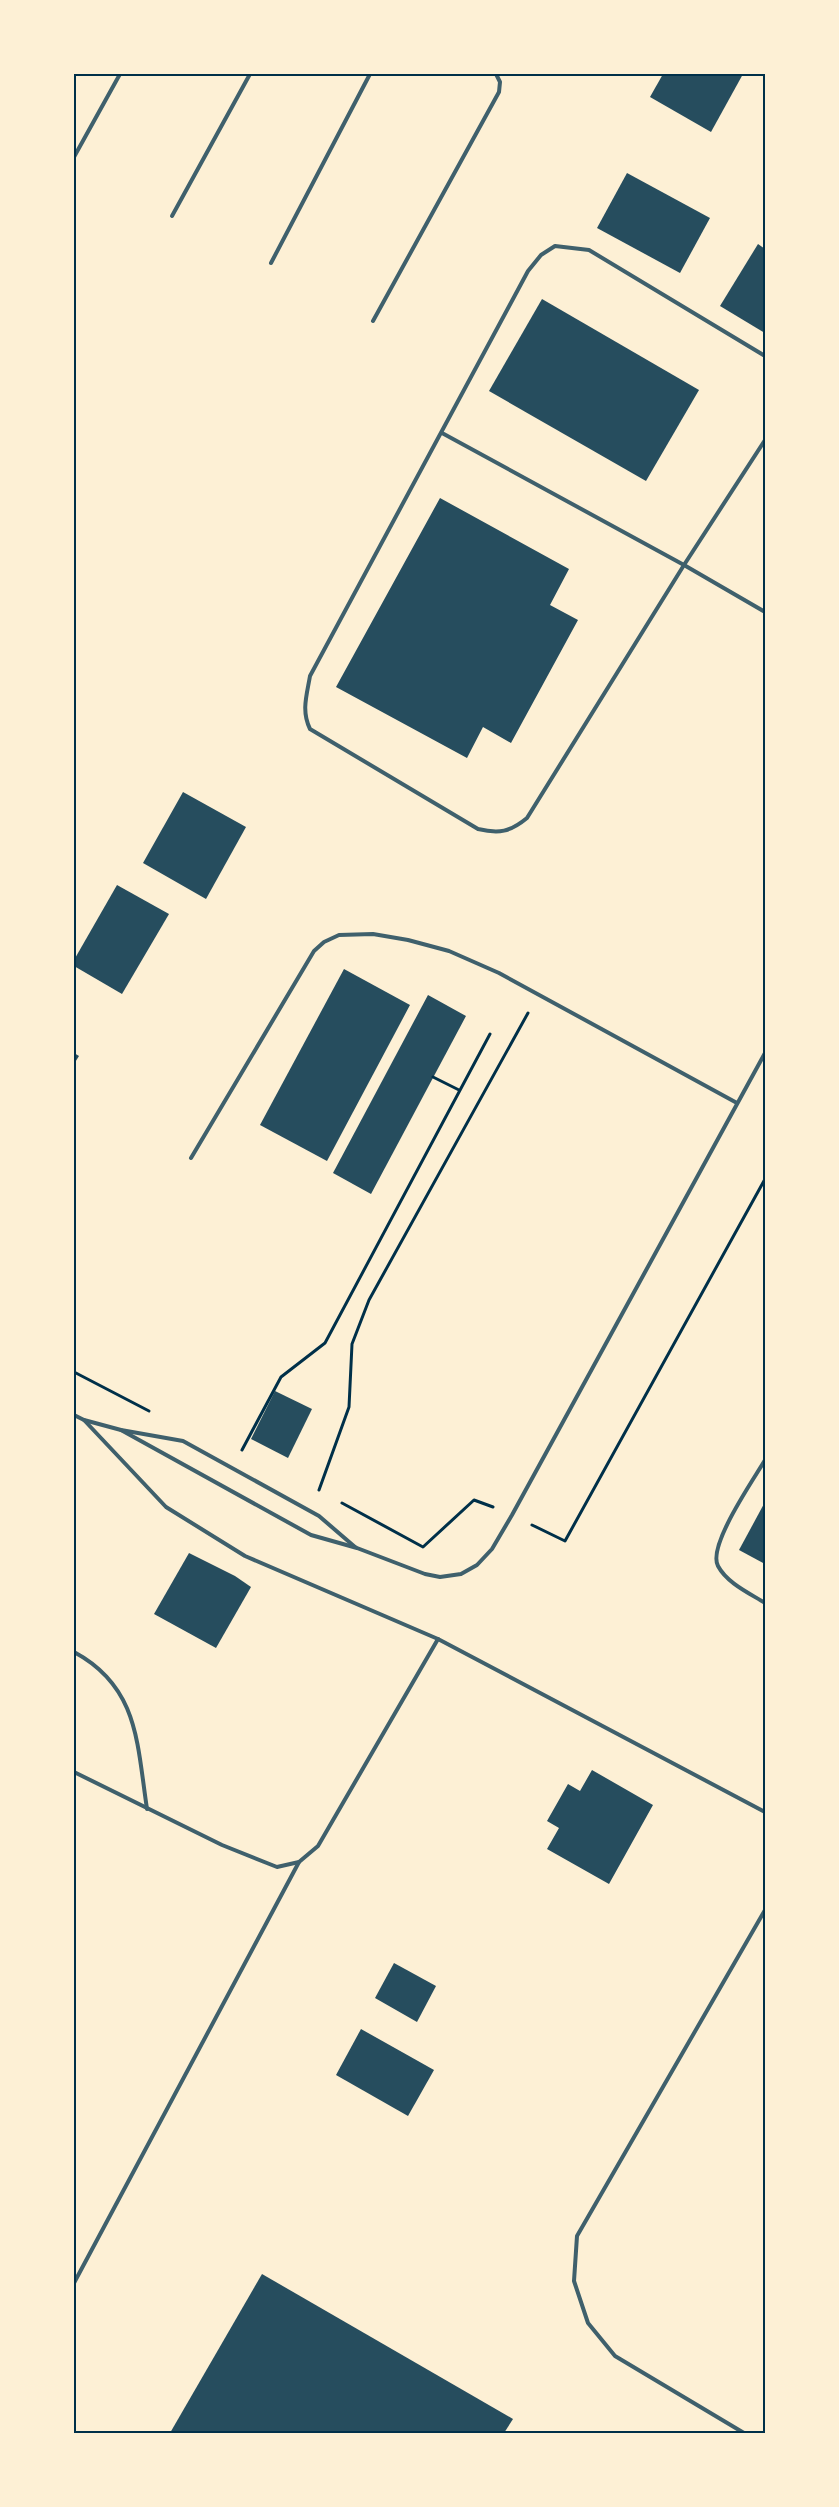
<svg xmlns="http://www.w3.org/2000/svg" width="839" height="2507" font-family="Mulish,sans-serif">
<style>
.building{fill:#264d5e}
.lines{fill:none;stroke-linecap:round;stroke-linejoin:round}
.path{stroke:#003049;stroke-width:3}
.service{stroke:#3f606c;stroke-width:4}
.neatline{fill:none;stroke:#003049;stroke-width:2}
</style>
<rect width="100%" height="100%" fill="#fdf0d5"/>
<g class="building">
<polygon points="663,74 743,74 711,132 650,97"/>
<polygon points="627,173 710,218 680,273 597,228"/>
<polygon points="758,244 765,249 765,333 720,306"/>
<polygon points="542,299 699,390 646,481 489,391"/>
<polygon points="440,498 569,569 550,605 578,620 511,743 483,727 467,758 336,687"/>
<polygon points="183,792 246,827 206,899 143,863"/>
<polygon points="117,885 169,914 122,994 74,966 74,960"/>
<polygon points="344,969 410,1005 327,1161 260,1125"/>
<polygon points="428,995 466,1016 371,1194 333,1173"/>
<polygon points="74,1053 79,1056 74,1064"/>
<polygon points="275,1391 312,1409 288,1458 251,1439"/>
<polygon points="765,1502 765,1564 739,1550"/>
<polygon points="189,1553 235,1576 251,1587 216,1648 154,1614"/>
<polygon points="592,1770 653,1805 609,1884 547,1849 559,1828 547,1821 568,1784 580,1791"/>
<polygon points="394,1963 436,1986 417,2022 375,1998"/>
<polygon points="361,2029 434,2070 408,2116 336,2075"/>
<polygon points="262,2274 513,2419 504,2433 170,2433"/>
</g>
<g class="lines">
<g class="path">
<polyline points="433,1077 459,1090"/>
<polyline points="74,1372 149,1411"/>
<polyline points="242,1450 281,1377 325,1343 490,1034"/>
<polyline points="319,1490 349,1407 352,1344 369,1300 528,1013"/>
<polyline points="342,1503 423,1547 474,1500 493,1507"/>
<polyline points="532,1525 565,1541 765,1179"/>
</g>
<g class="service">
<polyline points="74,157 120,74"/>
<polyline points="172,216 250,74"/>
<polyline points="271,263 370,74"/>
<polyline points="373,321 499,92 500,82 496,74"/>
<path d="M765,356L589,250L555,246L541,255L528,271L310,676C307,694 301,711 310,729L478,829C499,834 510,832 527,818L684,565L765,440"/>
<polyline points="442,433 684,565 765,612"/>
<polyline points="191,1158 314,951 324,942 339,935 373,934 408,940 449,951 499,973 737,1103"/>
<polyline points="74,1415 84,1420 121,1430 183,1441 319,1516 355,1547"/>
<polyline points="84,1420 166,1507 245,1556 438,1639 765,1812"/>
<polyline points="121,1430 311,1535 357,1548 425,1574 440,1577 461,1574 477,1565 492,1549 512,1515 765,1053"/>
<path d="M765,1460C754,1479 707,1546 718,1566C727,1583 749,1593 765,1603"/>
<path d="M74,1652C139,1687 137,1744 147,1809"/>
<polyline points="74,1772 222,1845 277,1867 299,1862 318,1846 438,1639"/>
<polyline points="74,2283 299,1862"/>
<polyline points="744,2433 615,2356 588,2323 574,2281 577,2236 765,1910"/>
</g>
</g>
<rect width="839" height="2507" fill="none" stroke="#fdf0d5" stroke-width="150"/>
<rect x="75" y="75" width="689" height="2357" class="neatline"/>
</svg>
